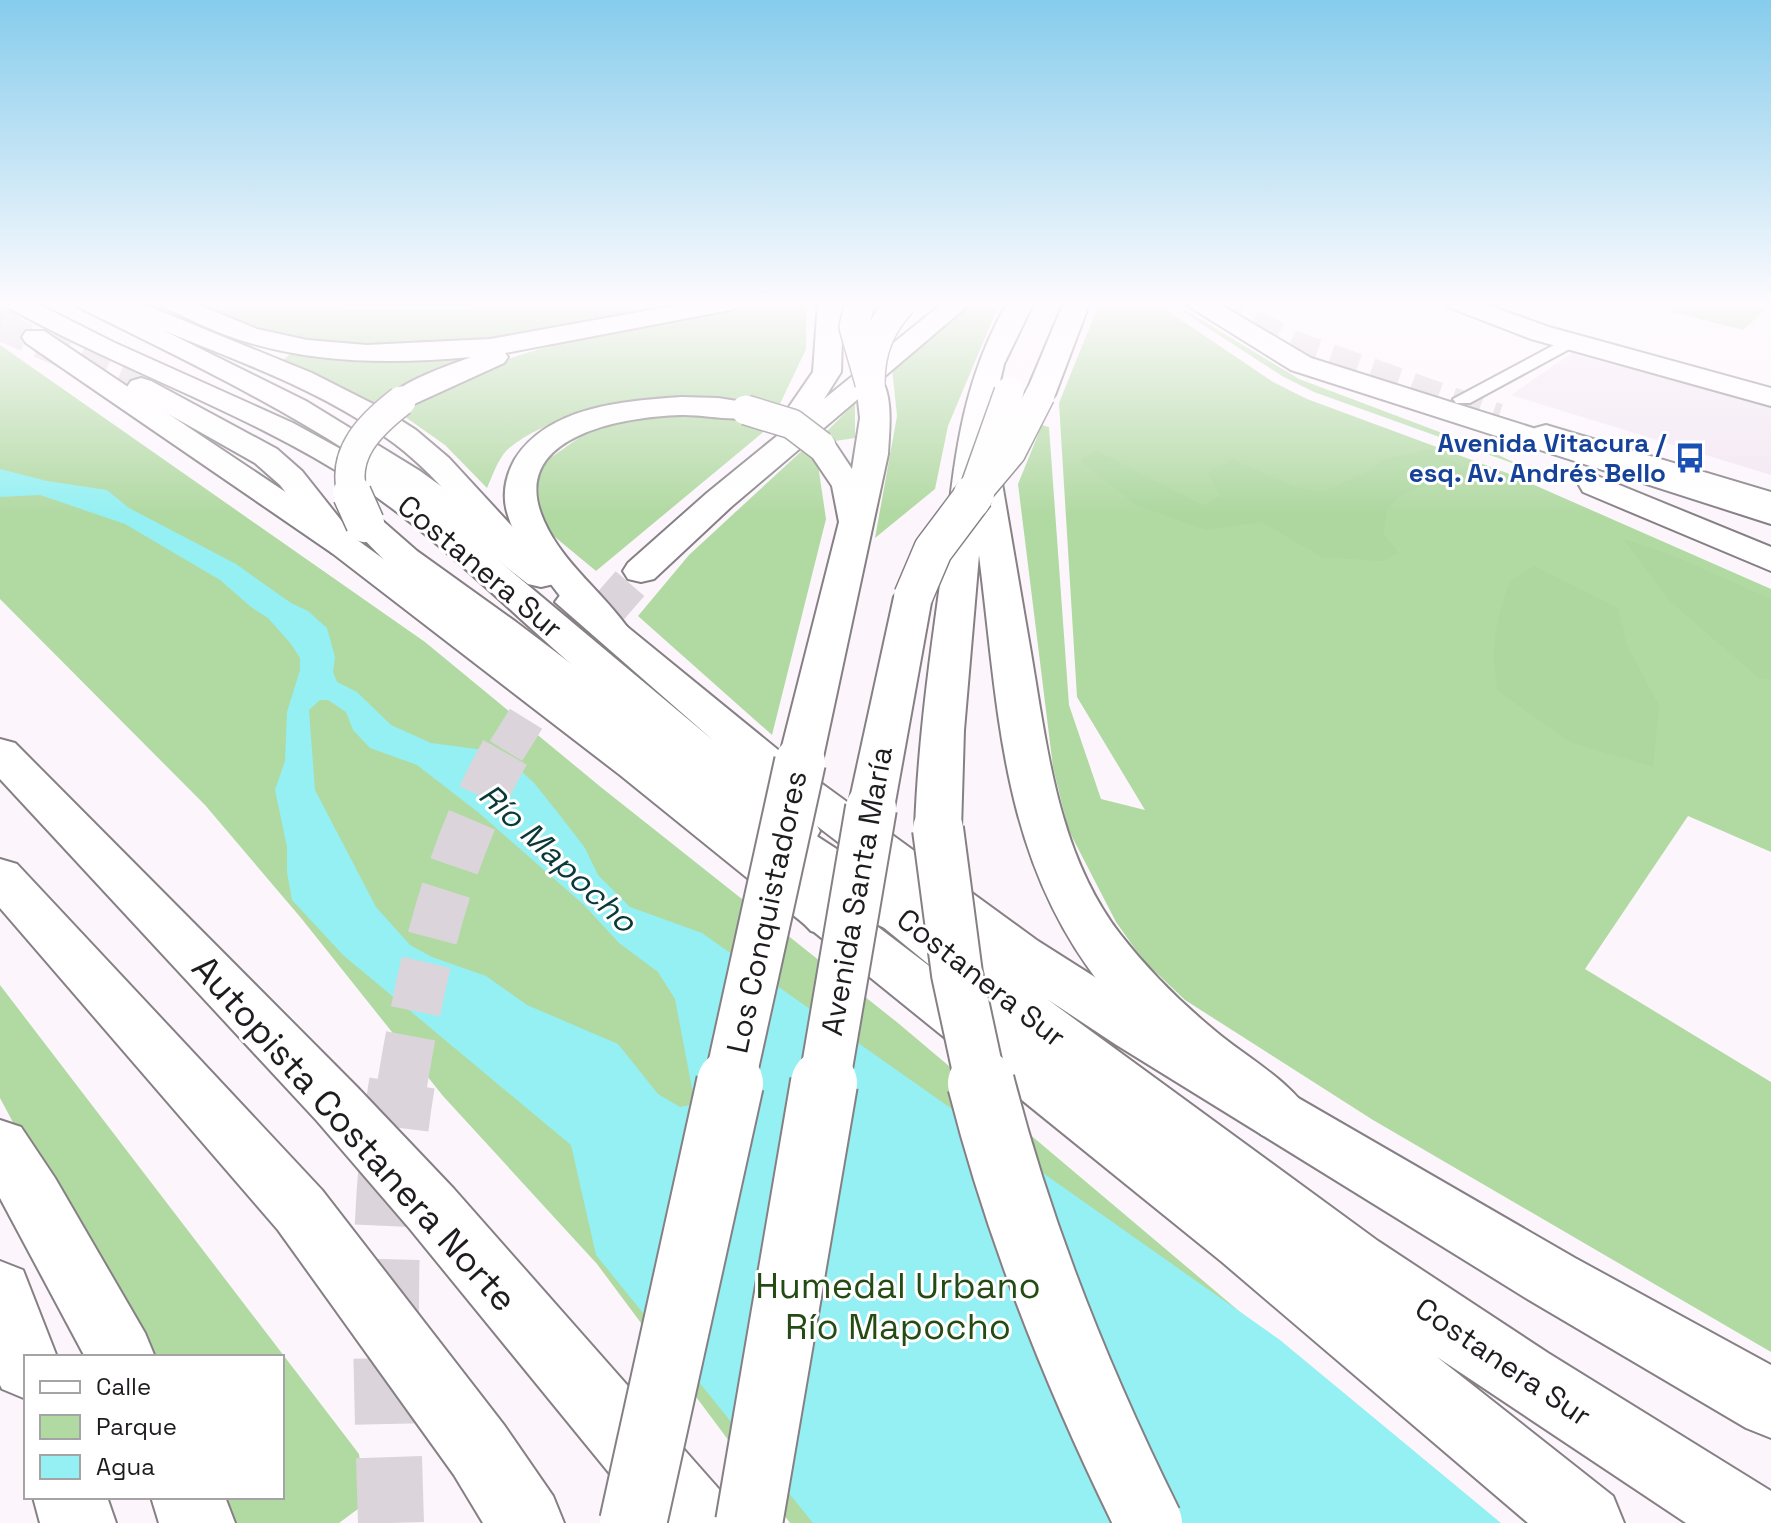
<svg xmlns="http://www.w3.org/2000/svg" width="1771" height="1523" font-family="'Space Grotesk',sans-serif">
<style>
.built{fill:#f2e6f1}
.green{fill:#b1d9a2}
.forest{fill:#add79f}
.water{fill:#94f0f2;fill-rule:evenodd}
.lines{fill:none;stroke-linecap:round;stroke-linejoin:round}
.highway-tunnel-far3{stroke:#dbd5db;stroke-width:29;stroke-dasharray:29 14;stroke-linecap:butt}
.highway-tunnel-far2{stroke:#dbd5db;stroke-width:38;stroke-dasharray:38 19;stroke-linecap:butt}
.highway-tunnel-far1{stroke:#dbd5db;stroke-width:50;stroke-dasharray:50 25;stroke-linecap:butt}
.highway-tunnel{stroke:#dbd5db;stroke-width:66;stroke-dasharray:66 33;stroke-linecap:butt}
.street-casing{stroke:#868085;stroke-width:4}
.secondary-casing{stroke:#868085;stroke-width:4}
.primary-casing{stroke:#868085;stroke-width:4}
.highway-casing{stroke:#868085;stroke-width:4}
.street{fill:#fff;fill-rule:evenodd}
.secondary{fill:#fff;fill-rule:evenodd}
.primary{fill:#fff;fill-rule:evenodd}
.highway{fill:#fff;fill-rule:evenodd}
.primary-bridge-far3-casing{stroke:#868085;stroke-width:32;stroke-linecap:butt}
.primary-bridge-far2-casing{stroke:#868085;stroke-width:41;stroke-linecap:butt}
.primary-bridge-far1-casing{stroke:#868085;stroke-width:54;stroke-linecap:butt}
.primary-bridge-casing{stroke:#868085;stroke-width:70;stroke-linecap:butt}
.highway-bridge-far3-casing{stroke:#868085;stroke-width:32;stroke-linecap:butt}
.highway-bridge-far2-casing{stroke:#868085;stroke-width:41;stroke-linecap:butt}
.highway-bridge-far1-casing{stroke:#868085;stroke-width:54;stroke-linecap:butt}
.highway-bridge-casing{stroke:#868085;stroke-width:70;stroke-linecap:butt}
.primary-bridge-far3{stroke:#fff;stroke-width:29}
.primary-bridge-far2{stroke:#fff;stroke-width:38}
.primary-bridge-far1{stroke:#fff;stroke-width:50}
.primary-bridge{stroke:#fff;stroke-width:66}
.highway-bridge-far3{stroke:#fff;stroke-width:29}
.highway-bridge-far2{stroke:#fff;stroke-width:38}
.highway-bridge-far1{stroke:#fff;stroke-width:50}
.highway-bridge{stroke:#fff;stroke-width:66}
.labels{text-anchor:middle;stroke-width:6;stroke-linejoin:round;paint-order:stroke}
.far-transit-label{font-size:26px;font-weight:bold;fill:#164399;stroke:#fff;text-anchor:end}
.street-label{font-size:30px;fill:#1f1c1f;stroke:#fff}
.water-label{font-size:32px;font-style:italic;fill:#0b393a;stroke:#fff}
.near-street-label{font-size:36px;fill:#1f1c1f;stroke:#fff}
.near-park-label{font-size:36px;fill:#254b14;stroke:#fff}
</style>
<rect width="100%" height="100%" fill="#fcf6fc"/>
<polygon class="built" points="1572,353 1771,407 1771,475 1511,395"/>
<g class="green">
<polygon points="0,302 36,331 22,342 0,327"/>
<polygon points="182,302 682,302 534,333 479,341 389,348 282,339"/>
<path d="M754,302H806V349L779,406C705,392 651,392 578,414C554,422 526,433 507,450C498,459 492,477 487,488L445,445L401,414C472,349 658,323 754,302Z"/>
<polygon points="967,302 1000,302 948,426 935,489 875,538 897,416 892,368"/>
<polygon points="1168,302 1172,302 1299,379 1490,451 1526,468 1314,392 1282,376"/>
<polygon points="1633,302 1771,302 1771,305 1743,330"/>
<polygon points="1099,304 1159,305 1273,382 1307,399 1507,473 1771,589 1771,852 1688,816 1585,969 1771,1082 1771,1352 1373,1120 1185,1000 1143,960 1116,922 1068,829 1053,767 1018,484 1042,425 1049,427 1069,705 1101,799 1145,810 1077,697 1059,403"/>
<polygon points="0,345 425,642 602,788 898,1023 1490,1523 790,1523 597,1264 443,1096 301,918 205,805 0,599"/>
<polygon points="291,353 352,358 470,356 419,376 369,407 277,366"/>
<polygon points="855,403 855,438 835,441 826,432"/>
<polygon points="678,412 740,416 773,424 596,571 544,528 531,494 546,461 580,437 621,419"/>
<polygon points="807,446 816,451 826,519 772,735 638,616 689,555"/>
<polygon points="0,985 359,1454 366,1503 339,1523 227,1523 213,1497 282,1497 282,1357 138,1357 0,1098"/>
</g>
<g class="forest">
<polygon points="1428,449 1490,480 1451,476 1401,495 1388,508 1383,533 1399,553 1382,561 1322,557 1262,522 1206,530 1136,505 1080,461 1096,450 1203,505 1220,496 1208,473 1232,459 1292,486 1323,492 1373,469 1379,461"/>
<polygon points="1623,539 1674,556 1771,599 1771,679 1759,678 1671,602"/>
<path d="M1534,566L1618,608L1627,645L1659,706L1653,767L1570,742L1498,691C1489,646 1496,625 1509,582Z"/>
</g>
<g class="water">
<polygon points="295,302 451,302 478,310 352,309"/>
<path d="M0,469L47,481L107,490L129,508L236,564L291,603L308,611L327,628L335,657L333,672L337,682L357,692L391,725L431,743L484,750L514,764L535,784L562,818L585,848L598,875L630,907L702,933L1280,1340L1501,1523H813L596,1255L571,1145L343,955L292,900L287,872V847L275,790L285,761L287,712L300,670V658L291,644L268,618L251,607L220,580L125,524L40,495L0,497ZM320,700H328L346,712L353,730L370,748L417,765L479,813L584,905L619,943L658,972L675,999L695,1104L680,1107L658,1094L618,1044L527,1005L486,976L432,957L410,945L376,907L315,790L309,710Z"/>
</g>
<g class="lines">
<g class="highway-tunnel-far3">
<polyline points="1214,302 1296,346 1498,418"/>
<polyline points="0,326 141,387"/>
</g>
<polyline class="highway-tunnel-far2" points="506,751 560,664 641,571"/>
<path class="highway-tunnel-far1" d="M402,1085C421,970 448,851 507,749"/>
<path class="highway-tunnel" d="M391,1523C387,1377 378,1228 402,1083"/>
<g class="street-casing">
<polygon id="street" points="1569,337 1578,342 1575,346 1470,403 1456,403 1453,399"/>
</g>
<g class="secondary-casing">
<g id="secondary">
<path d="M3,302H34L113,342L293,423L379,470L455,524L714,741L555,602L561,594L574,591L587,594L799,767L1038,941L1153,1014L1575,1258L1771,1365V1438L1746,1428L1529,1300L1115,1044L1047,999L1378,1241L1548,1353L1771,1491V1523H1686L1437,1357L1613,1496L1624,1523H1528L1222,1262L620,775L332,553L26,343L22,337L26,331H44L356,539L652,755L949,981L855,904L847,892L855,880L872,875L885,878L817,826L820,831L814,842L797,847L780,842C704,778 628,715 554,649C491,593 430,532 359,485C249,413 122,371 7,307Z"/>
<path d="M105,302H138L312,373L383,409L416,430L449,458L543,560L538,568L525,571L512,568C474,526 440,478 395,444C310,380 204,351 109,307Z"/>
<polygon points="1444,302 1479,302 1549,327 1771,388 1771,406 1531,339 1448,307"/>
</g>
</g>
<g class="primary-casing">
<g id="primary">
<polygon points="1064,302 1090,302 1055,395 1050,401 1040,404 1030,401 1025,395"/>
<polygon points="1186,302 1216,302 1311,358 1771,503 1771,524 1291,370 1190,307"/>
<path d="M870,374L880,377C894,397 889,431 888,454L822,762L816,772L800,776L784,772L778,762L839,522L832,486L805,446L810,439L821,437L832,439L852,469L860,418L856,383L860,377Z"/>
<path d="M681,397L718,398L756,404L761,410L756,416C734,422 707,415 684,415C626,416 505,435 544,521C563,564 604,593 630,631L625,639C616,641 609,643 601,640C589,636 554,588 544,575C530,556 513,536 507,512C502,494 506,475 515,459C549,406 624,401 681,397Z"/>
<polygon points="1595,475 1771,547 1771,571 1583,492 1579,485 1583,478"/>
<polygon points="913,586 926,589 932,597 894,808 887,819 871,823 855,819 848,808 894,597 900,589"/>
</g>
</g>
<g class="highway-casing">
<g id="highway">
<path d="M74,302H106L306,401L420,471L554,568L559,576L554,584L541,587L528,584C470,539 413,493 352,454C265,398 171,353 78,307Z"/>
<path d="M159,302H192L257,329L307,340L367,345L490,339L695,302H743L739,307L730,310L505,353L508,357L504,363L401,410L391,407L386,401C400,381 448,366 471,357C393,364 312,364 237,339C212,331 188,318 163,307Z"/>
<polygon points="818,302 843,302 841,372 824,399 944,302 972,302 731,507 654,579 641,582 628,579 623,571 628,563 707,493 788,427 780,420 813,372"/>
<path d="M1008,302H1034L1004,364L991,419C1004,495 1017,571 1030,647C1047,746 1057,852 1120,934C1148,970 1179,1001 1214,1030C1244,1056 1295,1083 1312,1118L1304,1135L1283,1143L1262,1135C1207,1089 1147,1044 1102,986C1000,857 999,711 979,555L964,730L961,829L955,840L938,845L921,840L915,829C918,742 930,656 942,570C954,472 957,389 1008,302Z"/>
<polygon points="141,378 151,381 277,449 302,471 356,539 362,546 356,553 344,557 332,553 280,485 255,463 131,393 127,387 131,381"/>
<polygon points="1546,425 1771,492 1771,513 1535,440 1531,434 1535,428"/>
<path d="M365,513L377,516L417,551L516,622L689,753L918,902L925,915L918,928C884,938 867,917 840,899L854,918L847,931L829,936L811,931L740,857L733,846L740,835L745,833L657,773L488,638L391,567L348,523L353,516Z"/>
<polygon points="0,739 15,743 357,1087 454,1189 725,1496 736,1523 650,1523 410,1229 317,1121 0,779"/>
<polygon points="0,859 17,864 322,1190 504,1425 553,1496 564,1523 483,1523 454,1475 278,1230 0,908"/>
<polygon points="0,1120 21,1127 55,1178 145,1333 155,1357 85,1357 0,1198"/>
<polygon points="0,1261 23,1270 57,1357 26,1357 26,1399 2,1389 0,1385"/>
<polygon points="33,1497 107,1497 116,1523 40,1523"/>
<polygon points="151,1497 225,1497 235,1523 159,1523"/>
</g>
</g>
<use href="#street" class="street"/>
<use href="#secondary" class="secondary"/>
<use href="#primary" class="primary"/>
<use href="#highway" class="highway"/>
<g class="primary-bridge-far3-casing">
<g id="primary-bridge-far3">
<polyline points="860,302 854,327 870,383"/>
<polyline points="746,410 792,424 821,446"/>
<polyline points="974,496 1011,452 1040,395"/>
</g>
</g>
<g class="primary-bridge-far2-casing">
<polyline id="primary-bridge-far2" points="913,597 933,550 975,494"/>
</g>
<g class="primary-bridge-far1-casing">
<g id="primary-bridge-far1">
<polyline points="729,1085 800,762"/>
<polyline points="824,1085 871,808"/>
</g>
</g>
<g class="primary-bridge-casing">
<g id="primary-bridge">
<polyline points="633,1523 730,1083"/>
<polyline points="749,1523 824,1083"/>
</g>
</g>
<g class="highway-bridge-far3-casing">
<g id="highway-bridge-far3">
<path d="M870,383C870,350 880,326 902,302"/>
<path d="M353,496C340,454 370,425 401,401"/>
<polyline points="972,496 1009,392"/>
</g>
</g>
<g class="highway-bridge-far2-casing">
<g id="highway-bridge-far2">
<polyline points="352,494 365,523"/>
<polyline points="971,500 973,494"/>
</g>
</g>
<g class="highway-bridge-far1-casing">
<polyline id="highway-bridge-far1" points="938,829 957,974 981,1085"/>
</g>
<g class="highway-bridge-casing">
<path id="highway-bridge" d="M981,1083C1020,1236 1079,1382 1149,1523"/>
</g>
<use href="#primary-bridge-far3" class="primary-bridge-far3"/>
<use href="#primary-bridge-far2" class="primary-bridge-far2"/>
<use href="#primary-bridge-far1" class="primary-bridge-far1"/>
<use href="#primary-bridge" class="primary-bridge"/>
<use href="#highway-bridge-far3" class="highway-bridge-far3"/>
<use href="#highway-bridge-far2" class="highway-bridge-far2"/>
<use href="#highway-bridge-far1" class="highway-bridge-far1"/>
<use href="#highway-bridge" class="highway-bridge"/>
</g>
<linearGradient id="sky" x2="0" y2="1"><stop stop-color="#86ccec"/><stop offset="0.59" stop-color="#fefbfe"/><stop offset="1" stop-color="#fefbfe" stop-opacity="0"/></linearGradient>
<rect width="1771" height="515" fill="url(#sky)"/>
<defs>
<g id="bus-bare" transform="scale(2.4)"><path d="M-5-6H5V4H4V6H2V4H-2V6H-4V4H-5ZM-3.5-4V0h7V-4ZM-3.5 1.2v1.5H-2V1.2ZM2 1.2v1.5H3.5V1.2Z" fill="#1a4fb4" stroke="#fff" stroke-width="2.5" paint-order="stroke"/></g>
</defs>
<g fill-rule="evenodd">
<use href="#bus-bare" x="1690" y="458"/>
</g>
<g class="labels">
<g class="far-transit-label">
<text x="1666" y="452">Avenida Vitacura /<tspan x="1666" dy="30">esq. Av. Andrés Bello</tspan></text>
</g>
<g class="street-label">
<text transform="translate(480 567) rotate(40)" y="10">Costanera Sur</text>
<text transform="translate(857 891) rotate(-80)" y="10">Avenida Santa María</text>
<text transform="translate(767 912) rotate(-78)" y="10">Los Conquistadores</text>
<text transform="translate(981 978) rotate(38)" y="10">Costanera Sur</text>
<text transform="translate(1503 1362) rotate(34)" y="10">Costanera Sur</text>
</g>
<g class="water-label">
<text transform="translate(558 858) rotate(43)" y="11">Río Mapocho</text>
</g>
<g class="near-street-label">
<text transform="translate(355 1133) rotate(48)" y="13">Autopista Costanera Norte</text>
</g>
<g class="near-park-label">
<text x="898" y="1298">Humedal Urbano<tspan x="898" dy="41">Río Mapocho</tspan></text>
</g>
</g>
<rect x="24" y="1355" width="260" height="144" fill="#ffffff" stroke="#a5a4a5" stroke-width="2"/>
<rect x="40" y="1381" width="40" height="12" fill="#ffffff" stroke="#a5a4a5" stroke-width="2"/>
<text x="96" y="1395" font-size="24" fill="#1f1c1f">Calle</text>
<rect x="40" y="1415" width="40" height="24" fill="#b1d9a2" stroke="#a5a4a5" stroke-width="2"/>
<text x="96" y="1435" font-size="24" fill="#1f1c1f">Parque</text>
<rect x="40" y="1455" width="40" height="24" fill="#94f0f2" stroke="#a5a4a5" stroke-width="2"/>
<text x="96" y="1475" font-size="24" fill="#1f1c1f">Agua</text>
</svg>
